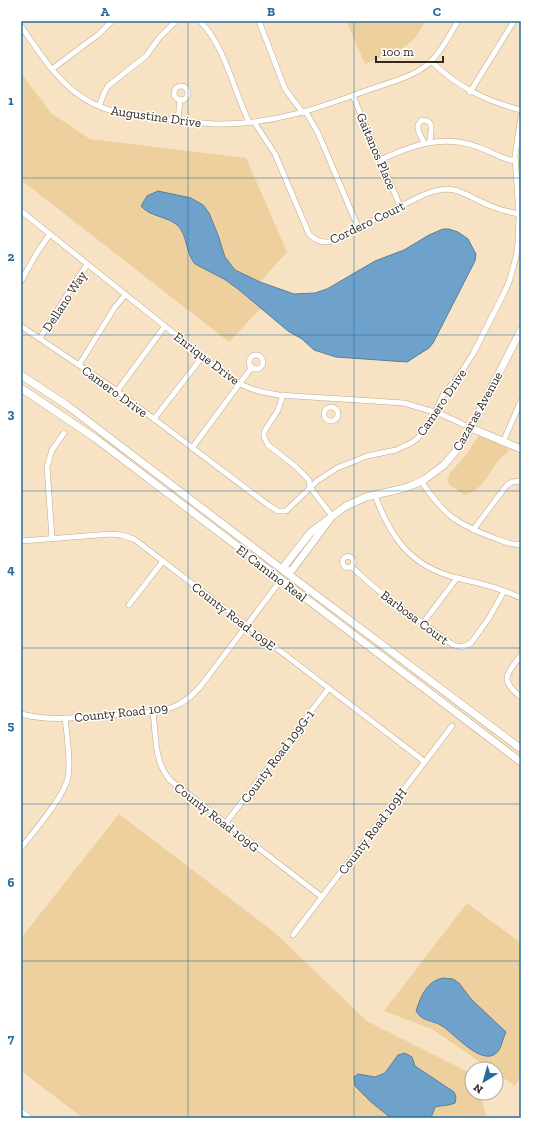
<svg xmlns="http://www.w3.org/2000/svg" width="542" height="1139" font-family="'Zilla Slab',serif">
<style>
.green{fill:#eed09e;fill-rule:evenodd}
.water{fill:#6fa2cb;stroke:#5c7e97}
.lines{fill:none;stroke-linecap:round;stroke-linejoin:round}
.street-casing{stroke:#bdaa8c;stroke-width:6}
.secondary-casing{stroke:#bdaa8c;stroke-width:8}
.street{stroke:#fff;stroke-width:5}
.secondary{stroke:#fff;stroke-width:7}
.grid{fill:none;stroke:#236ca0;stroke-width:1;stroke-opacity:0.55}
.labels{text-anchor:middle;stroke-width:3;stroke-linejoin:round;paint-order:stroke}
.street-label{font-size:13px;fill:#31291d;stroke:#fff}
.neatline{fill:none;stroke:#236ca0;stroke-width:1.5}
.grid-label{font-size:13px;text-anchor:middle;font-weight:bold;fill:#236ca0}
</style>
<rect width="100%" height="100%" fill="#f7e3c3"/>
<g class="green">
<polygon points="346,21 426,21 415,38 406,46 365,64"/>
<path d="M21,73L51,113L90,139L246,158L287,252L260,282L235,270L229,264L221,247L218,235L191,198L158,191L148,212C171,219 181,223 187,248C188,253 189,259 193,262C203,270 215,273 225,280C238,288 249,298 261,308L229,342L21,180Z"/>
<path d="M479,435L505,445L509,450C507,454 503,455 500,459C488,473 484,490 464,495C459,489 450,488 447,481L450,473L468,452Z"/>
<polygon points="119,814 274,932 367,1021 472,1074 472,1093 480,1093 487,1118 83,1118 21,1071 21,938"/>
<path d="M467,903L521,943V1077L515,1086L496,1073V1069H490L432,1029L384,1011ZM444,978C463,980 463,991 475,1003C481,1010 489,1016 497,1022L485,1057L467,1046L442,1026L427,1021L418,1014L416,1011Z"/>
</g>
<g class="water">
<path d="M158,191L191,198L203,205L209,213L218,235L225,257L235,270L260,282L294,294L315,293L327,289L375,261L404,250L429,235L443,229H449L458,232L468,239L476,254L475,261L433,343L429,348L407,362L336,357L314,350L302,339L288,331L238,289L224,279L195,264C185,253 188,235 177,225C167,216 150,217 141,206L147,196Z"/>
<path d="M444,978L453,979L459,983L471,999L506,1032C503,1038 502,1045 499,1050C485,1071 454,1033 442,1026C433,1020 422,1022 416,1011C421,996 427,980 444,978Z"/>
<path d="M405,1053L412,1057L415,1066L454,1092L456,1097L455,1103C449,1106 442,1105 435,1107L431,1118H391L371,1102L355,1086L354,1077L358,1074L375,1077L385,1073L398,1055Z"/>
</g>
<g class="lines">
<g class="street-casing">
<g id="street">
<path d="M200,21C226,48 233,89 249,122"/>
<polyline points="259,21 285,89 303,113"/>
<path d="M21,26C41,55 60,87 92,103C113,114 136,115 159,118C178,120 197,123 216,124C273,125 319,108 371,89C390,82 414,77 429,63C441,53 450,34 458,21"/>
<path d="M431,61C457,87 486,101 521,110"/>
<polyline points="52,69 99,34 112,21"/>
<circle cx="181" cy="93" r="7"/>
<polyline points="470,92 514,21"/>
<polyline points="353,96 400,206"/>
<polyline points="99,106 105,91 108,86 146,56 159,38 176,21"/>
<polyline points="306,112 318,133 358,227"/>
<polyline points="178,120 180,100"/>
<path d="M254,122L275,154L309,234C316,241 323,244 332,241L423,195C454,182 461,193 488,205C498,209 510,213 521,214"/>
<path d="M424,143C421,135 413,127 422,120C436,120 430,133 430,142"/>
<path d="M380,160C413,145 442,134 478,147C491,151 501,159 515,161"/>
<path d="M21,211L226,375C242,387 259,393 279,395L404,403L441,414L471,428"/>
<polyline points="21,281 38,251 50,234"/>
<polyline points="21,326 113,388 268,505 278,511 286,511 317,481 337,468 367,456 396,450 411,443 417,439 431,422 443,395 460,374 473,354 504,293 509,282 516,257 518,244 519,215 515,156 521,116"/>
<path d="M40,338C56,314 70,288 87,265"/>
<circle cx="256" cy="362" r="7"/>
<polyline points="79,365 115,307 125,295"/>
<polyline points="117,391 165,326"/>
<polyline points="283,395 278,410 264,432 264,437 268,445 295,466 309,480 310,487 332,516"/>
<circle cx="331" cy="414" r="7"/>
<polyline points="154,419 203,356"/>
<polyline points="503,442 521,401"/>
<polyline points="192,448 252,367"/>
<path d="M421,481C445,516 455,523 494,538C503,541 512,546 521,544"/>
<path d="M375,495C390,537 411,567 457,578C479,583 500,588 521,598"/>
<polyline points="473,530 507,485 512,482 521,481"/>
<polyline points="52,538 47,467 52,450 64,433"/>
<polyline points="21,541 111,534 121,535 134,539 425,762"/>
<circle cx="348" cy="562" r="5.5"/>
<path d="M352,567C381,596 418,619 452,644C459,648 464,647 471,643L489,618L504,591"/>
<polyline points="129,605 163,561"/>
<polyline points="423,623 457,578"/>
<path d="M521,655C507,675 498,679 521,697"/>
<path d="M153,712C156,735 154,762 170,780L322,897"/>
<path d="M21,714C51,722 82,717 113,715C133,714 154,714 173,707C184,703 192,696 200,687L281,580"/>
<polyline points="225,824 329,688"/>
<path d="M21,848C34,831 64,797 68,777C71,759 67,736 65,718"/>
<polyline points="293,935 452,726"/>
<polyline points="21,1111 30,1118"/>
</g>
</g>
<g class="secondary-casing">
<g id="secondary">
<polyline points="21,375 68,406 304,586 521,749"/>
<polyline points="21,388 95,438 521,762"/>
<polyline points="471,428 521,449"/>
<polyline points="286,572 285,565 311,532 346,506 366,497 405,488 415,484 425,479 444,465 460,446 471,428 521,330"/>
<polyline points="286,572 292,570 330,519"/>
</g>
</g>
<use href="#street" class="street"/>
<use href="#secondary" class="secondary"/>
</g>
<path class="grid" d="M188,21V1118M354,21V1118M21,178H521M21,335H521M21,491H521M21,648H521M21,804H521M21,961H521"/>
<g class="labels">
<g class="street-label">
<text transform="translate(156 116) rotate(8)" y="5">Augustine Drive</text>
<text transform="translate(377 151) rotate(67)" y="5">Gaitanos Place</text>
<text transform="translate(367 222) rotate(-26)" y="5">Cordero Court</text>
<text transform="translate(64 301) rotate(-57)" y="5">Dellano Way</text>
<text transform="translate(207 358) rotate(37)" y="5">Enrique Drive</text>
<text transform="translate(115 391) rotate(36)" y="5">Camero Drive</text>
<text transform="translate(441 402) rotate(-56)" y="5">Camero Drive</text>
<text transform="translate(477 411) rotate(-61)" y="5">Cazaras Avenue</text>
<text transform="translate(272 573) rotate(37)" y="5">El Camino Real</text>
<text transform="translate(234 616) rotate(38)" y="5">County Road 109E</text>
<text transform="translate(415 617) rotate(37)" y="5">Barbosa Court</text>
<text transform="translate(121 712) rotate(-6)" y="5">County Road 109</text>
<text transform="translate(277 756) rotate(-53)" y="5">County Road 109G-1</text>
<text transform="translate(217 817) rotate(38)" y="5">County Road 109G</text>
<text transform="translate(372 831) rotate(-53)" y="5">County Road 109H</text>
</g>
</g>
<rect width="542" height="1139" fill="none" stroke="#ffffff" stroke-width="44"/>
<g transform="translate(484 1081) rotate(217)"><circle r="19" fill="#ffffff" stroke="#ada9a5"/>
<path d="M0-3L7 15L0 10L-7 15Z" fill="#236ca0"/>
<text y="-6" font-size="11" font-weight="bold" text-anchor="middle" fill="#31291d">N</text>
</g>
<path d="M376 56v6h67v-6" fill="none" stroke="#31291d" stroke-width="2"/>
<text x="382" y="56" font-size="12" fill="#31291d" stroke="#ffffff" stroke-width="3" paint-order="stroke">100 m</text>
<rect x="22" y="22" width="498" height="1095" class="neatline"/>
<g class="grid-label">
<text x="105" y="16">A</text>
<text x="271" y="16">B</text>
<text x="437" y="16">C</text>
<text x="11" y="105">1</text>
<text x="11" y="261">2</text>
<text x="11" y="418">3</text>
<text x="11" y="574">4</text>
<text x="11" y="730">5</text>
<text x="11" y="887">6</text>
<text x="11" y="1043">7</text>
</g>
</svg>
